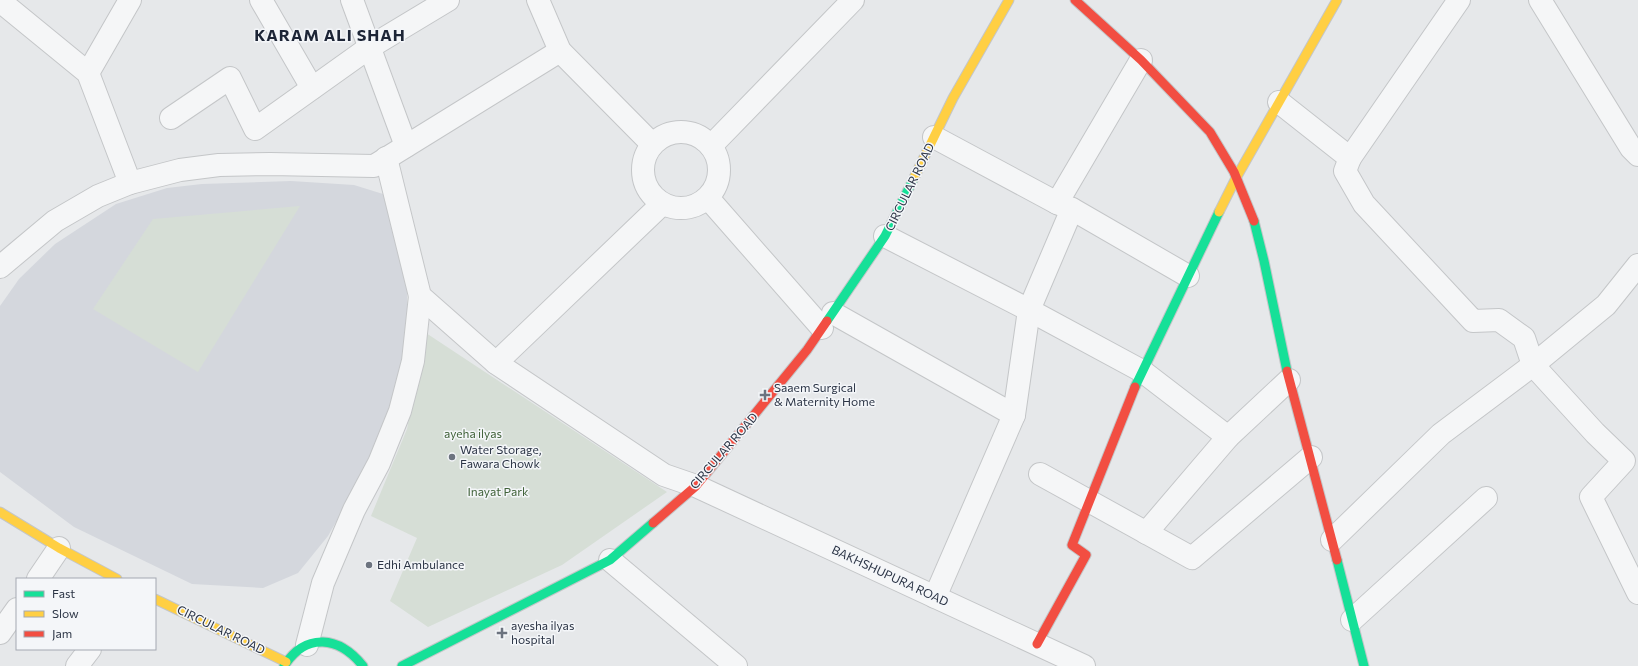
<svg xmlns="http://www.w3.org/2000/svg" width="1638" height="666" font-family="Commissioner,sans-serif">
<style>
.built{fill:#d4d7dd}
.green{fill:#d6ded6}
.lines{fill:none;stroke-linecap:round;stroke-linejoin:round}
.street-casing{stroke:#c4c6c8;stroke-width:24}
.fast-casing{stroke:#c4c6c8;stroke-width:11}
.slow-casing{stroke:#c4c6c8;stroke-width:11}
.jam-casing{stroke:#c4c6c8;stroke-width:11}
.street{stroke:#f5f6f7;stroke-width:22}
.fast{stroke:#16e098;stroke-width:9}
.slow{stroke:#ffcf43;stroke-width:9}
.jam{stroke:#f24e42;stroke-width:9}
.poi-dot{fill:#6c737f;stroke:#f4f6f9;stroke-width:1.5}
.labels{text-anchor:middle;stroke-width:3;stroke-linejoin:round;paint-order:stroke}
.street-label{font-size:12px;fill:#2b3445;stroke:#f4f6f9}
.poi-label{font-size:12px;fill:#2b3445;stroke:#f4f6f9;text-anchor:start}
.park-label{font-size:12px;fill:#3f6138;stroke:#f4f6f9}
.district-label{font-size:16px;font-weight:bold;letter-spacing:1px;fill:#1d2536;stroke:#f4f6f9}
</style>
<rect width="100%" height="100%" fill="#e6e8ea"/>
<polygon class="built" points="291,181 354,185 383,194 407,283 407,336 397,399 369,464 328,536 298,573 263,588 192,584 74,527 0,472 0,306 19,279 55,244 116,204 167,188 202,184"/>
<g class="green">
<polygon points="300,206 198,372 93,309 153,219"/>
<polygon points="426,333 667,492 562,565 428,627 390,601 417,538 371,516 407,429"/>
</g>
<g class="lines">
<g class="street-casing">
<g id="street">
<polyline points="261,0 312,88"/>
<polyline points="352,0 406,146"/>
<polyline points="538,0 560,51 652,144"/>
<polyline points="1540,0 1631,148 1638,155"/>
<polyline points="0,1 88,73 130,183"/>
<polyline points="88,73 130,0"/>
<polyline points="1279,102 1350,158 1459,0"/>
<polyline points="171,118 230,78 255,129 370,47 448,0"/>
<circle cx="681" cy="170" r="38"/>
<polyline points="934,137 1057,203 1072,209 1188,276"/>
<polyline points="711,146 853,0"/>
<polyline points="386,158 420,296 496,363 662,204"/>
<polyline points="1350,158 1345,171 1364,204 1473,321 1499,320 1524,338 1533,365 1595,433 1624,461 1591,497 1638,593"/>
<polyline points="708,198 822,328"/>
<polyline points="1057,203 1141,60"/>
<polyline points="885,236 1029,310 1142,371 1228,437 1146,533"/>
<polyline points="0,267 55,221 98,196 130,183 180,170 219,165 270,164 374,166 560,51"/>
<polyline points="833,313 1014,415 1029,310 1072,209"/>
<polyline points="496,363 664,475 696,486 1084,666"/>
<polyline points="1228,437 1289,380"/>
<polyline points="1040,474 1192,558 1311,457"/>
<polyline points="1332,540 1441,434 1533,365 1606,305 1638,265"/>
<polyline points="610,560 736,666"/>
<polyline points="38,579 59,548"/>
<polyline points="935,597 1014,415"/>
<polyline points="1352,620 1486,498"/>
<polyline points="0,633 17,609"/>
<polyline points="307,645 323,583 354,510 379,463 400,411 413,361 420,296"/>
<polyline points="77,666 90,649"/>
</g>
</g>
<g class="fast-casing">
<g id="fast">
<polyline points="1254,221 1264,261 1287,371"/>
<polyline points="827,321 885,236 914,178"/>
<polyline points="1135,387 1219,212"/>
<polyline points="1337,560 1364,666"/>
<path d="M284,666C306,632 339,636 363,666"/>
<polyline points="402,666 610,560 653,523"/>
</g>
</g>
<g class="slow-casing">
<g id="slow">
<polyline points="914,178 953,98 1009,0"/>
<polyline points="1219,212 1236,178 1337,0"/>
<polyline points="0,512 59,548 117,579"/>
<polyline points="155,599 286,662"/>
</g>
</g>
<g class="jam-casing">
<g id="jam">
<polyline points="1075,0 1141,60 1210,132 1234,172 1254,221"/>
<polyline points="1287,371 1337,560"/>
<polyline points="653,523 696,486 807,350 827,321"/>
<polyline points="1037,644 1086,555 1072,545 1135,387"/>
</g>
</g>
<use href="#street" class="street"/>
<use href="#fast" class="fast"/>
<use href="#slow" class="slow"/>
<use href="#jam" class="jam"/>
</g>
<g class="poi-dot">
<path d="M763 389h4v4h4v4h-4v4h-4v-4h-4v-4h4z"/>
<circle cx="452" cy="457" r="4"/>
<circle cx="369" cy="565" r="4"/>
<path d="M500 627h4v4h4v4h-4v4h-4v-4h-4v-4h4z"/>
</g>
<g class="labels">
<g class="street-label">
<text transform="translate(910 187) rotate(-64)" y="4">CIRCULAR ROAD</text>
<text transform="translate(724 451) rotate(-49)" y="4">CIRCULAR ROAD</text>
<text transform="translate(890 576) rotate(25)" y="4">BAKHSHUPURA ROAD</text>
<text transform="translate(221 630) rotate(26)" y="4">CIRCULAR ROAD</text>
</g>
<g class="poi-label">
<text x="774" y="392">Saaem Surgical<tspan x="774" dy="14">&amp; Maternity Home</tspan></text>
<text x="460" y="454">Water Storage,<tspan x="460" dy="14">Fawara Chowk</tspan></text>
<text x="377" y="569">Edhi Ambulance</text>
<text x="511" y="630">ayesha ilyas<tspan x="511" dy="14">hospital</tspan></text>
</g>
<g class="park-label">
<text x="473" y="438">ayeha ilyas</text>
<text x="498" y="496">Inayat Park</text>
</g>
<g class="district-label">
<text x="330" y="41">KARAM ALI SHAH</text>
</g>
</g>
<rect x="16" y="578" width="140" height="72" fill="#f4f6f9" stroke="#a4a8b1"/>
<rect x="24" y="591" width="20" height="6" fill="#16e098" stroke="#a4a8b1"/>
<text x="52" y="598" font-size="12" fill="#2b3445">Fast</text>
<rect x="24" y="611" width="20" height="6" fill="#ffcf43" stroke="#a4a8b1"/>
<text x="52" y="618" font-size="12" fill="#2b3445">Slow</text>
<rect x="24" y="631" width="20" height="6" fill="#f24e42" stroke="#a4a8b1"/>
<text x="52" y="638" font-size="12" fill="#2b3445">Jam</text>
</svg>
